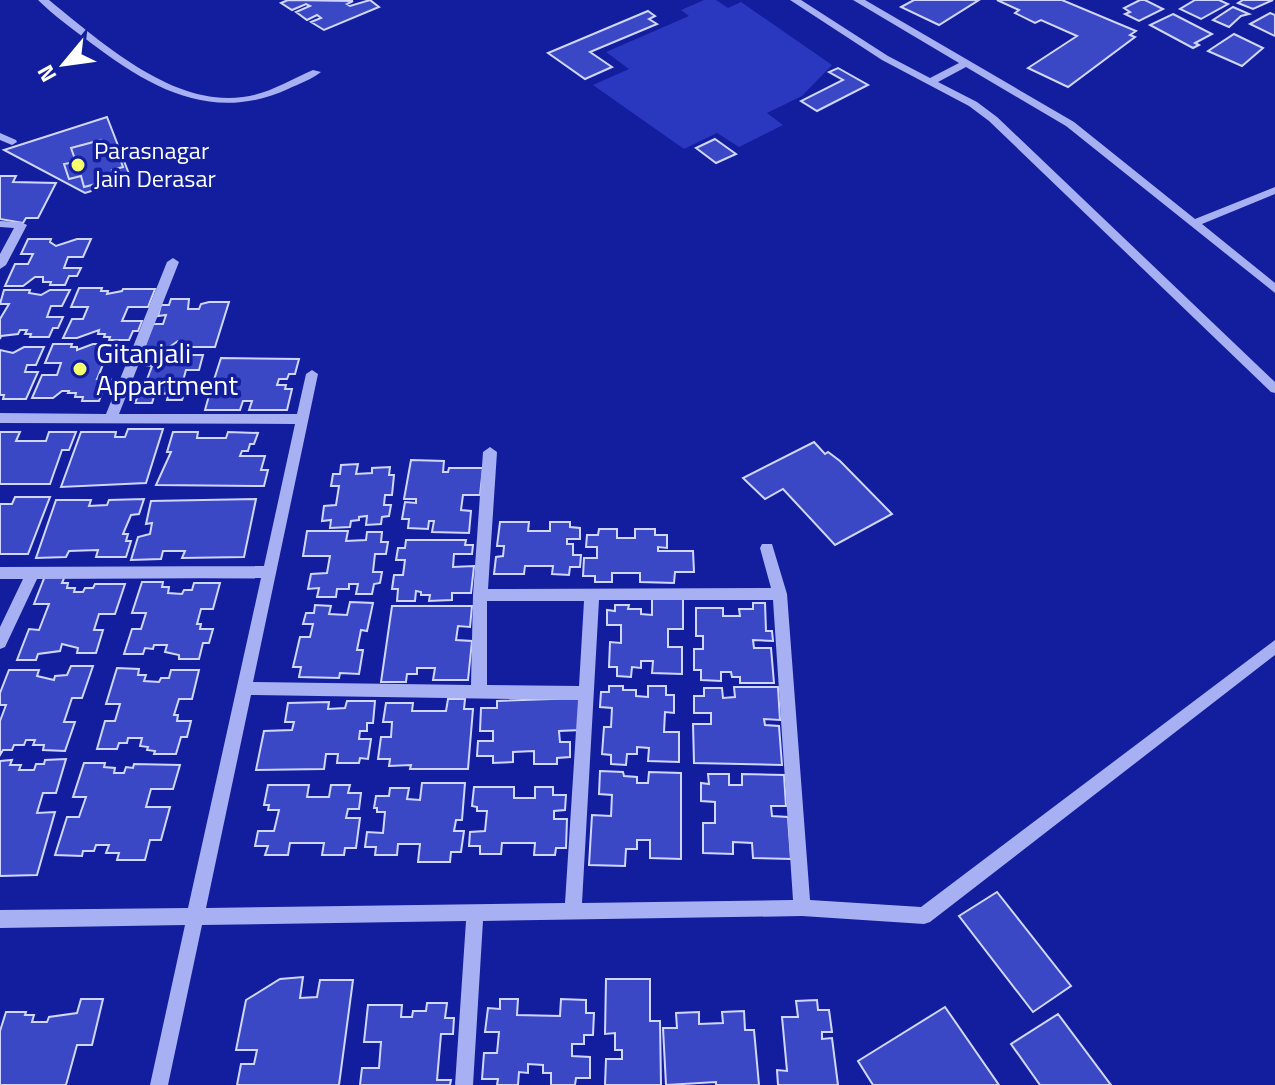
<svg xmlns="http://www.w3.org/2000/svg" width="1275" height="1085" font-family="'Titillium Web',sans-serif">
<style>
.green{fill:#2938be}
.building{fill:#3b48c5;stroke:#d1d6fe;stroke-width:2}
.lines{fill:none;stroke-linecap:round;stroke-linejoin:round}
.minor{fill:#a8b0f4;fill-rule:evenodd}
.poi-dot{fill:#f6ff6c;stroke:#121e9e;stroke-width:3}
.labels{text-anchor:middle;stroke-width:7;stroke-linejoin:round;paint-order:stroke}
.far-poi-label{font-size:24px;fill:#fff;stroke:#121e9e;text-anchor:start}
.poi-label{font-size:28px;fill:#fff;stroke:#121e9e;text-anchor:start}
</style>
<rect width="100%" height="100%" fill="#121e9e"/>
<polygon class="green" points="704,0 716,0 728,8 741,2 832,65 802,96 767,113 783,125 739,147 717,133 684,149 593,85 629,69 606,52 689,16 681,10"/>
<g class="building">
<polygon points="288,0 353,1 347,4 350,6 370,0 379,7 324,30 311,22 321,18 317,15 307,20 296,12 310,6 306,4 292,10 281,3"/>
<polygon points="914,0 979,0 939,25 901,7"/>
<polygon points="997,0 1062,0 1136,31 1130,35 1135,37 1068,87 1028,68 1077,36 1041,20 1035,23 1015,13 1019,10"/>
<polygon points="1140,0 1145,0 1163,9 1139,21 1125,14 1130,12 1124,8"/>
<polygon points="1195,0 1219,0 1228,4 1201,19 1180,9"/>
<polygon points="1243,0 1273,0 1253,9 1238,3"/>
<polygon points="1233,7 1249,14 1241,16 1229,27 1213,20"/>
<polygon points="648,11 655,16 649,19 657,24 590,52 612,67 585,79 548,53"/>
<polygon points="1270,13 1275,15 1275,36 1250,24"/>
<polygon points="1173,14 1212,34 1195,43 1199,45 1193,48 1150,25"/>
<polygon points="1234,34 1263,48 1242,66 1208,51"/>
<polygon points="838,68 868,85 817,111 801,101 843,80 829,72"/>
<polygon points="107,117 131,179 85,193 4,150"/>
<polygon points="715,139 736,154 716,163 696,148"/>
<polygon points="101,140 107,156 118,153 123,167 112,170 116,179 84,187 81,176 69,179 64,164 76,162 71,148"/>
<polygon points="0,176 16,176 13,182 56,183 38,218 26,218 23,223 0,219"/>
<polygon points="28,239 51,239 50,242 56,246 77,239 91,239 83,257 68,257 64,268 81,268 77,276 69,276 65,285 50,285 51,282 43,282 43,277 35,277 23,286 5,286 15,264 28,264 33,254 21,254"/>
<polygon points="79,288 102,288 101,291 108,291 107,294 122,291 123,289 155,289 148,307 128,307 122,321 142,321 138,331 133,331 129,340 109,340 110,337 104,337 105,334 98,334 99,330 77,338 63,338 72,319 83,319 88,307 71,307"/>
<polygon points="4,290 30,290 29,293 41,295 50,290 70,290 62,306 51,306 47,317 63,317 58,328 53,328 49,337 30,337 31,334 25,334 27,330 20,330 18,334 1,336 0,339 0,319 9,304 0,304"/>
<polygon points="171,299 189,299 188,309 199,309 201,304 209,302 229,302 215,347 182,347 184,341 178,341 168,348 144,348 153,324 163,324 166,315 158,316 161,305 169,305"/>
<polygon points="53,344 72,344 71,347 77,347 77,350 93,344 123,344 117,362 104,362 97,379 117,380 114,390 103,390 99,401 82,401 83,397 75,397 76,393 68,393 69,391 62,391 53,398 32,398 42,375 57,375 61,363 45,363"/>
<polygon points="24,347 44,347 36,365 27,365 25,372 38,372 26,399 3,399 4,395 0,395 0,350 13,353"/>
<polygon points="148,355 203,355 199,370 186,370 183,381 196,382 192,394 184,394 182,400 167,400 169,393 162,394 161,397 154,397 152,403 135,403 138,396 131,396 136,382 146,382 152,366 144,365"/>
<polygon points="221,358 299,359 295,374 289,374 287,379 279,379 277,385 286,385 285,389 292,389 287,410 249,410 252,401 243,401 240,410 205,410 210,392 223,392 224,386 212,386"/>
<polygon points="128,429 163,429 146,483 61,487 81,432 116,432 115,437 125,437"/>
<polygon points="0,432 20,432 16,441 46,441 49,432 76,432 69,450 62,450 50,484 0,484"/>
<polygon points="173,432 198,432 197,438 226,438 228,432 258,433 254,444 250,444 248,451 242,451 240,456 265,456 261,470 268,470 264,486 156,485 171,452 167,452"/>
<polygon points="814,442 825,454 828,452 840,461 892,514 835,545 783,489 765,499 743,478"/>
<polygon points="411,460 444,461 443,472 448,472 449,468 483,468 480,495 463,495 461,510 471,511 469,533 432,532 434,521 429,521 428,529 408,528 409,519 402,519 405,502 416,503 416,499 404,499"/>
<polygon points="358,464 356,474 372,473 372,468 390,467 389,475 394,475 392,495 385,495 384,505 391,505 389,516 382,517 381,524 366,525 367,516 359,517 359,520 351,521 350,527 330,528 331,520 322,521 324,506 336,505 339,486 331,486 333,474 340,474 341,465"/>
<polygon points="15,497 50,497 28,554 0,554 0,504 12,504"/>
<polygon points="144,499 139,514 131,515 123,534 128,534 126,541 131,541 126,557 96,557 98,550 69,551 66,557 36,558 56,500 91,500 89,506 107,505 109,500"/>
<polygon points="256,499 244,557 182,558 185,551 163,551 161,559 131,560 138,537 150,534 152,523 146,524 151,501"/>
<polygon points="500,522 529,522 528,531 550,531 550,522 570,522 570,527 580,528 580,539 567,539 567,544 573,544 573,555 581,555 580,567 570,567 569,575 552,574 553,566 525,566 524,574 494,574 496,557 503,556 504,546 497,546"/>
<polygon points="599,529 617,529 617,538 635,538 635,529 655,529 655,535 667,535 667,548 658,547 658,551 693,551 694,572 675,572 674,583 640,582 640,573 612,573 612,582 595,582 595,576 583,576 584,558 597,558 597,547 586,547 587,535 598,535"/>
<polygon points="307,531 348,531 346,541 366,540 367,532 382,532 381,542 388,542 386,554 375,554 373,572 382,572 380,583 374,584 372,594 356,594 358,584 349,584 349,589 337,589 336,597 317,597 319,588 308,589 311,574 327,573 330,556 303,556"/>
<polygon points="406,540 466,540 465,545 473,545 472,554 454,554 453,567 474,566 471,593 452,593 452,600 429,601 430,595 421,595 421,592 416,591 415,601 397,601 398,589 392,589 394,575 403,575 405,560 396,560 398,548 405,548"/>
<polygon points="45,576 65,576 62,583 68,583 67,588 75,588 74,592 83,592 85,588 93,588 95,584 125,584 115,614 99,614 94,630 103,630 96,653 77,653 78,648 62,644 60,651 38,654 36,660 17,660 29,629 39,630 49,604 34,604"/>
<polygon points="142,582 163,582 162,587 169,587 168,593 182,594 184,590 192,590 194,583 220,583 213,609 201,609 197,624 201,624 200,629 213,629 209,643 203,643 199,659 179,659 179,655 165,652 167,645 154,645 153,649 145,648 143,654 124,654 132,629 141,629 146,613 132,613"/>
<polygon points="652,597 683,598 683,629 668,629 668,647 682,647 682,674 652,673 653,661 641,661 641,668 632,667 631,677 617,676 617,667 609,667 610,642 621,643 621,625 607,625 607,610 615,611 615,605 629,605 628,609 641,609 641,614 652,615"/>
<polygon points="350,602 373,603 367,631 361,630 357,650 363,650 359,674 340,673 339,678 299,677 301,667 293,667 300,637 310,637 313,624 303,624 306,613 314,613 315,605 331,606 329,614 347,615"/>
<polygon points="753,603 765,603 766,631 772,631 773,641 753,640 754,648 771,648 774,683 740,683 740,677 732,677 731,672 721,672 721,681 701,680 701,670 694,670 694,649 703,649 703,636 696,636 696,608 723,608 723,616 740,616 739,609 753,609"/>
<polygon points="392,606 472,606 470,627 458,626 456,640 472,641 468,680 433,680 435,668 417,668 417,674 407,674 406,682 381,682"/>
<polygon points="71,666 93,666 82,698 72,698 64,722 75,722 65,751 43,750 44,745 33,745 35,740 26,740 24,745 14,745 12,750 3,750 0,755 0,721 6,705 0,705 0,693 9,670 39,670 37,676 54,680 55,676 67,675"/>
<polygon points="117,668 139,669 138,675 146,675 144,681 159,682 161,678 169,678 171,670 199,670 192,699 179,699 174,715 178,715 177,721 191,721 187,737 181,737 176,754 154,754 155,751 147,750 148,747 140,746 142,738 128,738 127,743 119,743 117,749 97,749 105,721 115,721 120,704 106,704"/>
<polygon points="609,686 623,686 623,690 636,690 636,696 648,697 648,686 666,686 666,695 674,695 674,713 665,712 664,732 679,732 679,762 648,761 649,748 637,747 637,754 627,754 626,765 611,764 611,755 602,754 604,727 611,727 612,708 600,707 601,692 609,692"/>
<polygon points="734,687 778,687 780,720 764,719 765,725 779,726 782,765 694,763 693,724 711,724 711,713 694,713 694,696 704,696 704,688 722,688 723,698 735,697"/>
<polygon points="581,698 581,730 559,731 560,742 570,742 570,757 557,758 557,764 534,764 534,751 513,752 513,762 493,763 493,756 477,756 478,741 493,741 493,731 480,731 481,708 497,708 497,701"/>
<polygon points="448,699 465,699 464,709 473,709 468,769 410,769 411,765 389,766 390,759 378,759 381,737 391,737 392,722 383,722 386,703 413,703 412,711 446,711"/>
<polygon points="347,701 375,701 373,723 367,723 367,731 360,731 359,739 371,739 368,759 360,758 359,763 337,763 338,754 326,754 324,769 256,770 264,731 292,730 294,722 285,722 288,703 329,702 328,709 345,708"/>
<polygon points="66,759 56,793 43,793 37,813 55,812 37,875 0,876 0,761 12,760 10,765 21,765 19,770 34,770 36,764 44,764 45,760"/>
<polygon points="84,763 105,763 104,767 115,768 114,773 124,773 126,767 133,768 134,764 180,765 173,789 151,789 146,807 170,807 161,840 150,840 145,860 117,860 119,853 106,853 109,845 96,845 94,851 83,851 82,856 55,855 67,817 79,817 86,797 73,797"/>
<polygon points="600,771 623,772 624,776 637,777 637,783 648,783 649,772 681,773 681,859 650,858 650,840 637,840 637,849 626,849 625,866 589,865 592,815 611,816 612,795 599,794"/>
<polygon points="708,774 729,774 729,785 742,785 742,774 784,775 786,806 771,806 772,816 788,817 791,859 753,858 752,843 733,842 733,854 703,853 703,823 715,823 715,802 701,801 701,783 709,784"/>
<polygon points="422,783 465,783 462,820 456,820 454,831 464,831 461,852 451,852 450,862 418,862 420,844 398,844 397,855 375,855 376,847 365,847 367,832 383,833 385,812 377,812 377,808 374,808 376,796 389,796 390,788 409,788 407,799 420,800"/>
<polygon points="268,785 309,785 307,797 329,797 331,785 350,785 348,793 361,793 359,809 348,809 346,818 360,818 356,848 345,848 344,855 322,855 324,843 290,843 288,855 265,855 268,846 255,846 258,831 274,831 279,810 268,810 269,805 264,805"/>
<polygon points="474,787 514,787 514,798 535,798 535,787 553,787 553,795 566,795 565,810 554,811 554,819 567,819 566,848 556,848 555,855 534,855 535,843 502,843 501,854 480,854 480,846 469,846 470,832 485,831 487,811 477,811 477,807 472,806"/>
<polygon points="997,892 1071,986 1033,1012 959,916"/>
<polygon points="303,977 300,998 317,997 320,980 353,980 339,1085 237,1085 241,1064 254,1064 257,1050 236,1050 246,1000 280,979"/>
<polygon points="606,979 650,979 650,1021 660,1021 661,1085 605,1085 606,1059 622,1059 622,1050 615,1050 615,1033 605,1034"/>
<polygon points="81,999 103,999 92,1045 77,1045 66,1085 0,1085 0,1031 6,1012 26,1012 25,1015 34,1015 32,1022 47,1022 49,1017 77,1013"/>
<polygon points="500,999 518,999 517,1015 560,1016 561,999 586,1000 586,1013 594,1013 593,1035 584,1035 584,1044 572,1044 572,1056 590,1057 590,1078 576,1078 575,1085 551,1085 551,1073 543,1073 543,1065 528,1064 528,1073 519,1072 518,1085 497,1085 498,1079 482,1079 484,1053 497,1053 499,1032 485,1032 488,1008 500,1009"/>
<polygon points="817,1000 818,1010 829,1010 832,1032 822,1032 822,1039 832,1038 838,1085 778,1085 777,1070 787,1071 782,1017 798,1017 796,1001"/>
<polygon points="427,1003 447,1003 445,1018 454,1018 453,1034 441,1034 437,1080 451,1080 450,1085 360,1085 362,1068 379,1068 381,1042 364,1042 368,1005 402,1005 401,1017 412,1017 413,1011 426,1011"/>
<polygon points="945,1007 999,1085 873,1085 858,1061"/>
<polygon points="744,1011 745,1030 754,1030 759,1085 716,1085 716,1082 666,1085 663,1028 677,1028 676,1013 699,1012 699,1024 723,1023 722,1012"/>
<polygon points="1058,1014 1111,1085 1040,1085 1011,1044"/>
</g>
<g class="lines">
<g class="minor">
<path d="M38,0H49C100,41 172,107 243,97C268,94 290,80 313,70L321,72C312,79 299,84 288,89C213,123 152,89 91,43C73,29 54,16 38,0Z"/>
<polygon points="790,0 801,0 888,56 930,78 959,63 853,0 865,0 1074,122 1195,219 1275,187 1275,194 1202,224 1275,283 1275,293 1066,126 966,67 938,82 977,102 997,117 1275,382 1275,393 1271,392 989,121 969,106 882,60"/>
<polygon points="0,133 16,140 17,142 12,145 0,140"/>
<polygon points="0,221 21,222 27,225 6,265 0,269 0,254 14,228 0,227"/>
<path d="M173,258L179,262L119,414H297L306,374L312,370L318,374L253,682L471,685L473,595L483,452L490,447L497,452L488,589L771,588L760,548L762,544H772L787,594L810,900L921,907L1275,640V655L930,922L924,924L802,916L483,921L473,1085H455L466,921L202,925L168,1085H150L185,925L0,928V910L188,908L261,578L37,579L5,647L0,649V627L23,579H0V567L264,566L295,424L0,423V413L106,414L167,262ZM599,600H773L793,900L582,903ZM487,601H584L579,686L487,685ZM251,695L578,700L565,903L206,908Z"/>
</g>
</g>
<g class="poi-dot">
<circle cx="78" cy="165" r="8"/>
<circle cx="80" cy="369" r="8"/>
</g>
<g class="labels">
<g class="far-poi-label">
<text x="94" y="159">Parasnagar<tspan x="94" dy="28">Jain Derasar</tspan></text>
</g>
<g class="poi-label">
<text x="96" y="363">Gitanjali<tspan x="96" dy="32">Appartment</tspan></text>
</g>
</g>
<g transform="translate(64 64) rotate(241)" stroke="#121e9e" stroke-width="6" paint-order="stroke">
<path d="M0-6L14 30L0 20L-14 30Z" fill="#ffffff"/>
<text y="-12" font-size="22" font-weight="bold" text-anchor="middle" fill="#ffffff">N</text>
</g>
</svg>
